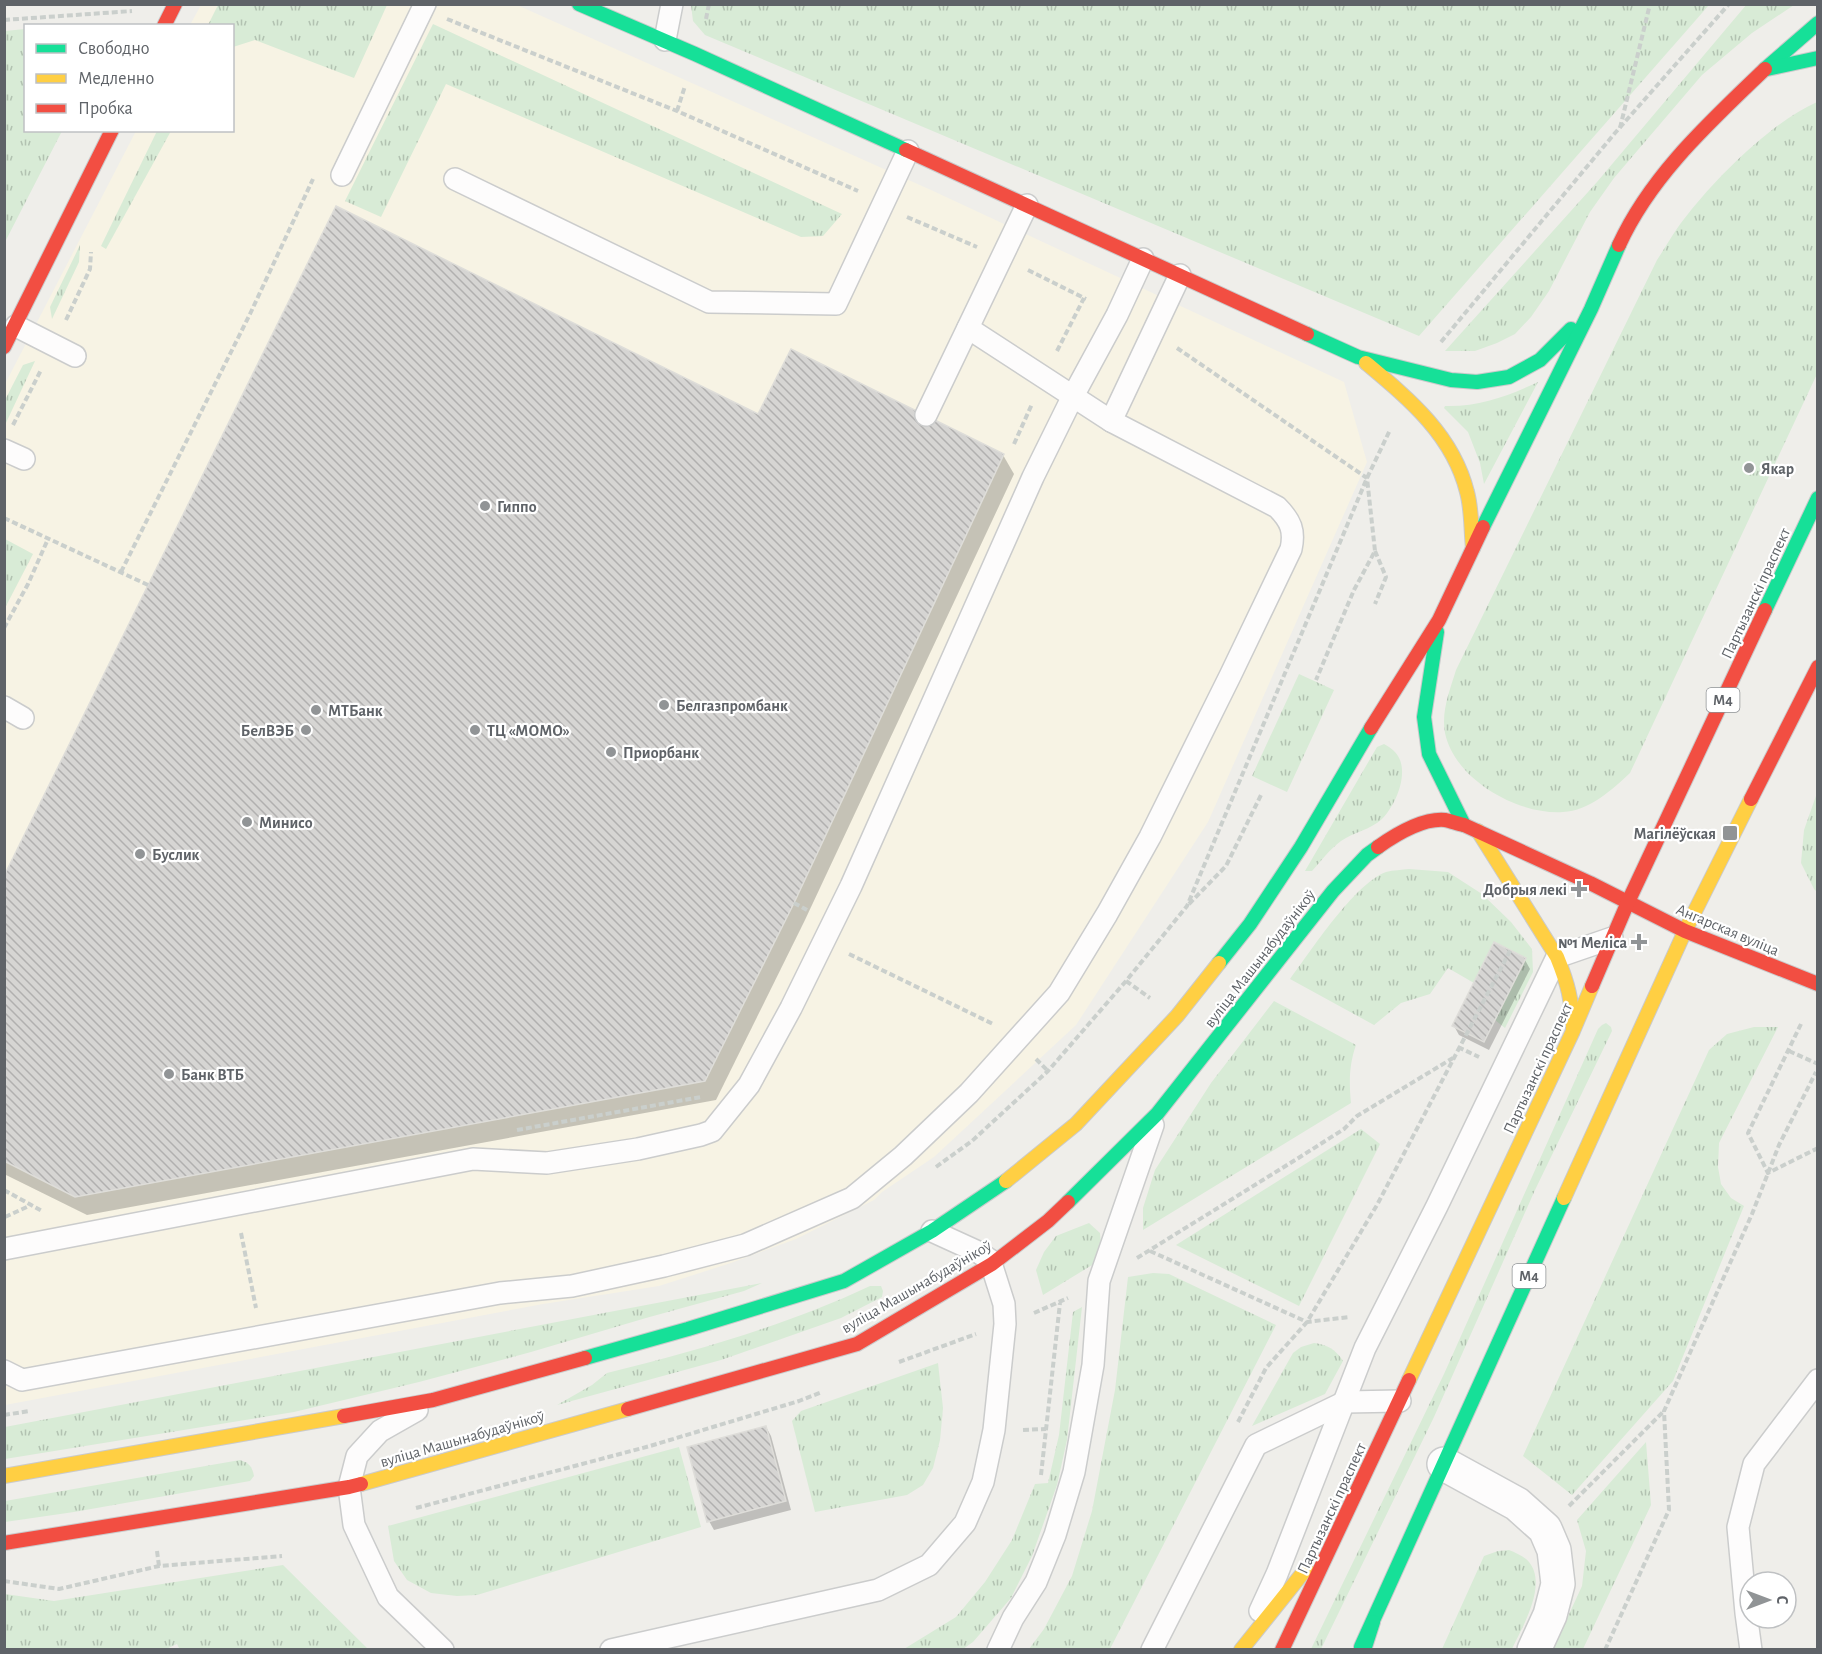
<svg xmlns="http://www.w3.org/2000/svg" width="1822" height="1654" font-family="'Alegreya Sans',sans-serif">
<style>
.commercial{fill:#f7f3e4}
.grass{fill:url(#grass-tufts)}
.shadow{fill:#0003}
.building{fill:url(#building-back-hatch);stroke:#deddd9;stroke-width:1.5}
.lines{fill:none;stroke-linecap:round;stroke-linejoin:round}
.lane-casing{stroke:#cbcccc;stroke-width:24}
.street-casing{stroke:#cbcccc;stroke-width:36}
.fast-casing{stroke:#cacacb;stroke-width:16}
.slow-casing{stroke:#cacacb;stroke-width:16}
.jam-casing{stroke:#cacacb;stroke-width:16}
.path{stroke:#cacfcc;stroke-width:4;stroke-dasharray:6 3;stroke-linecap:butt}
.lane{stroke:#fdfcfc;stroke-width:21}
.street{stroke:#fdfcfc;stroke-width:33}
.fast{stroke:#16e098;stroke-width:14}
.slow{stroke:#ffcf43;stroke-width:14}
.jam{stroke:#f24e42;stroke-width:14}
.poi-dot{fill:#919496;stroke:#fff;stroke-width:2}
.labels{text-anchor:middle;stroke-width:4.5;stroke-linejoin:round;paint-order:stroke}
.shield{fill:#fff;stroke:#8f9295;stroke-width:1.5}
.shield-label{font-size:15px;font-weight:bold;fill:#5f6368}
.poi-label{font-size:16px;font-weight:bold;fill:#5f6368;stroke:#fff;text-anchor:start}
.street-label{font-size:16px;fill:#5f6368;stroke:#fff}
</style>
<defs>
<pattern id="grass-tufts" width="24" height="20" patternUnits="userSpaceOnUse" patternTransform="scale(1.5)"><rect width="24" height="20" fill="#d8ebd6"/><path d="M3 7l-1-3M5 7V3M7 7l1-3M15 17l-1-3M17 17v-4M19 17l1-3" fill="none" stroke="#b2c2b1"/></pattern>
<pattern id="building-back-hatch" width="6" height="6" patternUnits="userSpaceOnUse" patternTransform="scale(1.5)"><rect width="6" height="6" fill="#d6d5d3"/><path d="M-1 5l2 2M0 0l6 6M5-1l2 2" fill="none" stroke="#b1b0af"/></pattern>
</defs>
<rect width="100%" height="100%" fill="#efeeea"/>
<polygon class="commercial" points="201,5 517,5 931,190 1344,382 1367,462 1208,822 1076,1025 934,1157 882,1192 874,1200 796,1239 731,1263 659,1286 543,1304 5,1405 5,384 136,131 232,130 232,26 190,25"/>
<g class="grass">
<polygon points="1747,4 1794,5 1752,33 1702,75 1614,178 1590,212 1549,291 1531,317 1515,334 1497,343 1475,351 1445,351 1597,182"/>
<polygon points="218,5 218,4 387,5 354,78 255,40 233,47 232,26 208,25"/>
<polygon points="691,5 691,4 1709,5 1419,336 705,35 693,21"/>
<polygon points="433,24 842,214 823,236 801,237 446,84 381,217 345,201"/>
<polygon points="25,29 26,130 62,131 5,242 5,31"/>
<path d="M1817,102V374L1630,773C1613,789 1589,811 1563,812C1518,815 1455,780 1445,733C1441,711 1450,690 1456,670L1657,260C1667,245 1676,228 1688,214C1719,175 1772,122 1817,102Z"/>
<polygon points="157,131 171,131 106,249 101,246"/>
<polygon points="80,245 79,262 52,319 50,307"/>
<polygon points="35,361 5,425 5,400 23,365"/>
<path d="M1538,382L1484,484L1480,463L1468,432L1444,408L1445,406C1479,407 1508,396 1538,382Z"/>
<polygon points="5,539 33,554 5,608"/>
<polygon points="1299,674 1334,690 1287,792 1252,776"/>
<path d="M1384,744C1391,748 1397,752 1400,760C1407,778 1395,806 1382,819C1370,830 1354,832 1341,841C1330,849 1321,861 1312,871H1305L1377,747Z"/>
<polygon points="1817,793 1817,892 1814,889 1801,863 1804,830"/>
<path d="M1409,869L1448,872L1482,894L1511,922L1532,949L1533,972L1505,1028L1495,1020L1526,959L1495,942L1474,983L1448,968L1430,994L1401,1003L1374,1025L1290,979C1311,951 1354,884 1386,872C1393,870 1402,870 1409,869Z"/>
<path d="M1274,1001L1356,1045C1349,1065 1349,1082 1351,1103L1143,1230V1208L1155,1170L1211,1083Z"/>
<polygon points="1606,1023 1611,1027 1612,1031 1535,1190 1434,1417 1321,1649 1311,1649 1444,1374 1598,1029 1602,1025"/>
<polygon points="1754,1027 1778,1027 1719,1143 1718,1167 1721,1184 1731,1198 1744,1206 1673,1381 1572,1495 1523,1456 1709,1050 1727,1034"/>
<polygon points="1361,1129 1380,1144 1299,1306 1176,1245"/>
<polygon points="1089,1223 1100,1233 1101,1245 1097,1262 1043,1295 1036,1270 1044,1252 1056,1236"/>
<polygon points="1153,1273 1169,1274 1276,1325 1110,1649 1029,1649 1044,1629 1072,1576 1092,1511 1115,1390 1128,1277"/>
<polygon points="762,1283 744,1291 646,1318 531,1352 419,1382 294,1412 5,1459 5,1427"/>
<path d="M870,1286H881L883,1291L882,1297L841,1318L721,1360L557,1405L592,1385L607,1373C697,1351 787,1325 870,1286Z"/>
<polygon points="1082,1307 1067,1440 1057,1485 1032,1556 1011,1598 973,1642 963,1649 904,1649 956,1617 985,1582 1012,1540 1035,1484 1048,1483 1059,1435 1073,1312"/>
<path d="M1314,1343C1328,1345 1335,1349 1343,1361L1325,1394L1252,1426L1293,1353L1301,1347Z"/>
<polygon points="938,1363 943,1408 940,1440 933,1468 923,1485 907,1495 815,1512 792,1421 801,1411"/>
<polygon points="1646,1442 1651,1505 1583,1649 1553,1649 1582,1586 1586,1551 1577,1520"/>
<polygon points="679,1447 701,1527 477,1595 457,1596 431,1593 407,1580 394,1561 388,1526"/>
<path d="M240,1460C249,1463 252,1466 254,1476L250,1481L74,1512L5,1522V1501Z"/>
<path d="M1509,1550C1516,1553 1524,1556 1529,1562C1548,1585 1522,1627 1512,1649H1442L1484,1556L1498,1551Z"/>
<polygon points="283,1565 368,1649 180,1650 177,1644 164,1650 5,1649 5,1594 54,1601"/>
</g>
<g class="shadow">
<polygon points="759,416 1003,455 1014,474 804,922 716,1100 87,1215 4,1174 4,880"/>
<polygon points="1525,960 1530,969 1489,1050 1459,1035 1454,1026"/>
<polygon points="766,1427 771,1436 791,1510 714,1530 709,1521"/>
</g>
<g class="building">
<polygon points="336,206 758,414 791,349 1004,454 794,903 705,1081 75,1197 4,1161 4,876"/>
<polygon points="1494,942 1526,958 1484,1042 1452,1026"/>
<polygon points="766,1426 786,1501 707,1522 687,1447"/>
</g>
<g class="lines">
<g class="lane-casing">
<g id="lane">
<polyline points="665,40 672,4"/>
<polyline points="342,175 425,4"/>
<polyline points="455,179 709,302 836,304 908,151"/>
<polyline points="16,326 75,356"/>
<polyline points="926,415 1027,205"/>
<polyline points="1111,421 1180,275"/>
<polyline points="4,450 24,459"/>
<polyline points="4,707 23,718"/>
<polyline points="4,1249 473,1159 547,1163 638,1149 701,1135 712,1131 749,1085 791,1008 851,886 1033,477 1073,396 1117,315 1143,259"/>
<path d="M4,1371L22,1380L500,1293L572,1286L664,1266L745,1245L852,1198L903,1156L969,1093L1059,993L1107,914L1150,837L1230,676L1291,549C1295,531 1291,521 1277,507L1111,421L968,328"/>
<polyline points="417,1410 380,1431 357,1456 349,1487 354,1525 388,1597 443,1650"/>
<polyline points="1260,1611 1277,1574 1365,1348 1437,1206 1557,957 1612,938"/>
<polyline points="611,1650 878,1590 929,1565 965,1523 983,1482 994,1430 1005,1324 1004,1304 990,1260 978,1252 932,1231"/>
<polyline points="998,1650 1013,1618 1036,1582 1055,1535 1074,1472 1093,1365 1099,1281 1153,1125"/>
<polyline points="1152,1650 1256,1445 1345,1402 1400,1401"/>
<polyline points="1751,1650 1746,1613 1738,1527 1754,1464 1818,1380"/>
</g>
</g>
<g class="street-casing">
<polyline id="street" points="1444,1464 1517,1504 1545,1529 1554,1550 1558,1584 1550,1615 1534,1650"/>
</g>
<g class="fast-casing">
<g id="fast">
<polyline points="579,4 695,54 906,150"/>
<polyline points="1765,69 1818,23"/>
<polyline points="1767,69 1818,58"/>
<polyline points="1307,334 1358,357 1451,380 1477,382 1509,377 1540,360 1571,329"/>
<polyline points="1483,527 1591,309 1619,245"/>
<polyline points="1765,610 1818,498"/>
<polyline points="1437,632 1424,717 1429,754 1464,825"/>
<polyline points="1219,963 1250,924 1301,847 1371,728"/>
<polyline points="1068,1202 1157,1114 1333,891 1367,855 1378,847"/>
<polyline points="585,1358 688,1329 844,1281 932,1231 1006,1181"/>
<polyline points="1361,1647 1564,1198"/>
<polyline points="1364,1650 1373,1622"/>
</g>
</g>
<g class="slow-casing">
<g id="slow">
<path d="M1366,363C1409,399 1453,435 1467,492C1472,510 1471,530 1473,548"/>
<path d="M1478,831L1557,957C1568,984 1572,1000 1573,1029"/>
<polyline points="1006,1181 1076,1124 1177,1016 1219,963"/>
<polyline points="1564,1198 1685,931 1751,799"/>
<polyline points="1409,1380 1573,1031 1592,986"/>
<polyline points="4,1476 344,1416"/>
<polyline points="361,1484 628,1409"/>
<polyline points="1241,1650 1306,1569"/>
</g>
</g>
<g class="jam-casing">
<g id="jam">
<polyline points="164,26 175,4"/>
<polyline points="906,150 1307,334"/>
<path d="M1619,245C1651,175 1710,122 1765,69"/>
<polyline points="4,347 112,130"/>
<polyline points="1371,728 1439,620 1483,527"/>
<polyline points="1751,799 1818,667"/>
<path d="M1378,847C1395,835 1423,818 1445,820C1451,821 1458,824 1464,825L1590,883L1685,931L1818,984"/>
<polyline points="1592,986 1628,902 1765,610"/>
<polyline points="628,1409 857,1344 992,1264 1048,1221 1068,1202"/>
<polyline points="344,1416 433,1400 585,1358"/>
<polyline points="4,1543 349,1487 361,1484"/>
<polyline points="1282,1650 1409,1380"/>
</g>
</g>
<g class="path">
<polyline points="447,19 677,111 858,191"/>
<polyline points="706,19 709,4"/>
<polyline points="4,20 132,11"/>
<polyline points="677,111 685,86"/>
<polyline points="1620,128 1650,4"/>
<polyline points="907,217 977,247"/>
<polyline points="1028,270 1086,299"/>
<polyline points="66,320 90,269 91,252"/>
<polyline points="1441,342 1615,133 1729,4"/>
<polyline points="1177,348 1367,478 1375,551 1354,590 1316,680"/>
<polyline points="1057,351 1084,298"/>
<polyline points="13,425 41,370"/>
<polyline points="1014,444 1032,404"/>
<polyline points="4,518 148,585"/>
<polyline points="1375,551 1386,577 1375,604"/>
<polyline points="121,572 250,314 313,179"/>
<polyline points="4,628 28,584 48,539"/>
<polyline points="794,903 807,910"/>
<polyline points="1189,904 1226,866 1262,793"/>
<polyline points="849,954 993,1024"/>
<polyline points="1126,981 1150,998"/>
<polyline points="1801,1024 1748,1133 1768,1173 1818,1148"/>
<polyline points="1458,1047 1479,1057"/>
<polyline points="1789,1051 1818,1064"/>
<polyline points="1036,1059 1048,1071"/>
<polyline points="517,1130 701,1097"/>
<polyline points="936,1167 972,1141 1048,1071 1126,981 1187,906 1367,478 1390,430"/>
<polyline points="4,1190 42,1211"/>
<polyline points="5,1217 29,1206"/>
<polyline points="241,1233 256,1308"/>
<polyline points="1150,1251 1307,1322 1349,1317"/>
<polyline points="1137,1258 1300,1157 1344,1129 1357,1116 1453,1058"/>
<polyline points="1034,1313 1068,1298"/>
<polyline points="899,1362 976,1334"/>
<polyline points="4,1415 30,1411"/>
<polyline points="1238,1422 1266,1368 1307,1322 1377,1205 1511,949"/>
<polyline points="1023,1430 1046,1429"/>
<polyline points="1041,1475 1060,1303"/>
<polyline points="1569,1506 1663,1412"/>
<polyline points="416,1508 650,1446 799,1401 822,1392"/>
<polyline points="157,1551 159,1566"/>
<polyline points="4,1581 59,1589 159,1566 282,1556"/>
<polyline points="1605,1650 1669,1510 1664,1411 1752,1214 1779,1145 1816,1072"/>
</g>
<use href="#lane" class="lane"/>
<use href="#street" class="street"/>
<use href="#fast" class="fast"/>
<use href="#slow" class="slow"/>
<use href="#jam" class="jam"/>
</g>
<g class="poi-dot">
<circle cx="1749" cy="468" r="6"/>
<circle cx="485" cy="506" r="6"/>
<circle cx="664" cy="705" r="6"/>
<circle cx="316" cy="710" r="6"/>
<circle cx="306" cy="730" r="6"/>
<circle cx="475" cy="730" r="6"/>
<circle cx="611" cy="752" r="6"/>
<circle cx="247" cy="822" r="6"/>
<rect x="1722" y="825" width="16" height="16" rx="3"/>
<circle cx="140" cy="854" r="6"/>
<path d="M1576 880h6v6h6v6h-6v6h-6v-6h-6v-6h6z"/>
<path d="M1636 933h6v6h6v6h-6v6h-6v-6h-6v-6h6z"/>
<circle cx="169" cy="1074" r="6"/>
</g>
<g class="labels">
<g class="shield">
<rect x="1706.5" y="688" width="33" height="24" rx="4.5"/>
<rect x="1512.5" y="1264" width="33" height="24" rx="4.5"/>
</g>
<g class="shield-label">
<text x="1723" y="705">М4</text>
<text x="1529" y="1281">М4</text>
</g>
<g class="poi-label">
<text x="1761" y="474">Якар</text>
<text x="497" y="512">Гиппо</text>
<text x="676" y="711">Белгазпромбанк</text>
<text x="328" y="716">МТБанк</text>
<text x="294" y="736" text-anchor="end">БелВЭБ</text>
<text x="487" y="736">ТЦ «МОМО»</text>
<text x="623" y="758">Приорбанк</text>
<text x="259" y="828">Минисо</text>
<text x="1716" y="839" text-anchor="end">Магілёўская</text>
<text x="152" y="860">Буслик</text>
<text x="1567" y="895" text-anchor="end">Добрыя лекі</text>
<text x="1627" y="948" text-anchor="end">№1 Меліса</text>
<text x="181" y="1080">Банк ВТБ</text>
</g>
<g class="street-label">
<text transform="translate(1755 593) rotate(-65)" y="6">Партызанскі праспект</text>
<text transform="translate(1728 929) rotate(23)" y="6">Ангарская вуліца</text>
<text transform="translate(1259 958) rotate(-52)" y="6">вуліца Машынабудаўнікоў</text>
<text transform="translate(1537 1068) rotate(-65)" y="6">Партызанскі праспект</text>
<text transform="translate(916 1286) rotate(-30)" y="6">вуліца Машынабудаўнікоў</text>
<text transform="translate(462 1438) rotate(-16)" y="6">вуліца Машынабудаўнікоў</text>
<text transform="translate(1331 1508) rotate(-65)" y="6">Партызанскі праспект</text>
</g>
</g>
<rect width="1822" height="1654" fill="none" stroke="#5f6368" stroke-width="12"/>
<rect x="24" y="24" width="210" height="108" fill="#ffffff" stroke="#bfc1c3" stroke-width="1.5"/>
<rect x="36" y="44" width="30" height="9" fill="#16e098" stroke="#bfc1c3" stroke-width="1.5"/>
<text x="78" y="54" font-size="18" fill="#5f6368">Свободно</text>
<rect x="36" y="74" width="30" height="9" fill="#ffcf43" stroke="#bfc1c3" stroke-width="1.5"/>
<text x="78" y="84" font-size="18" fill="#5f6368">Медленно</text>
<rect x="36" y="104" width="30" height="9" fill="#f24e42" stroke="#bfc1c3" stroke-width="1.5"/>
<text x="78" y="114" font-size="18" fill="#5f6368">Пробка</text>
<g transform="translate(1768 1600) rotate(90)"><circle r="28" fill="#ffffff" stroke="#bfc1c3" stroke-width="1.5"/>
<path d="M0-4.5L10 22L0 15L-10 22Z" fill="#919496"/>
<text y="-9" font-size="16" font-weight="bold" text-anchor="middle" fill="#5f6368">С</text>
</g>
</svg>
